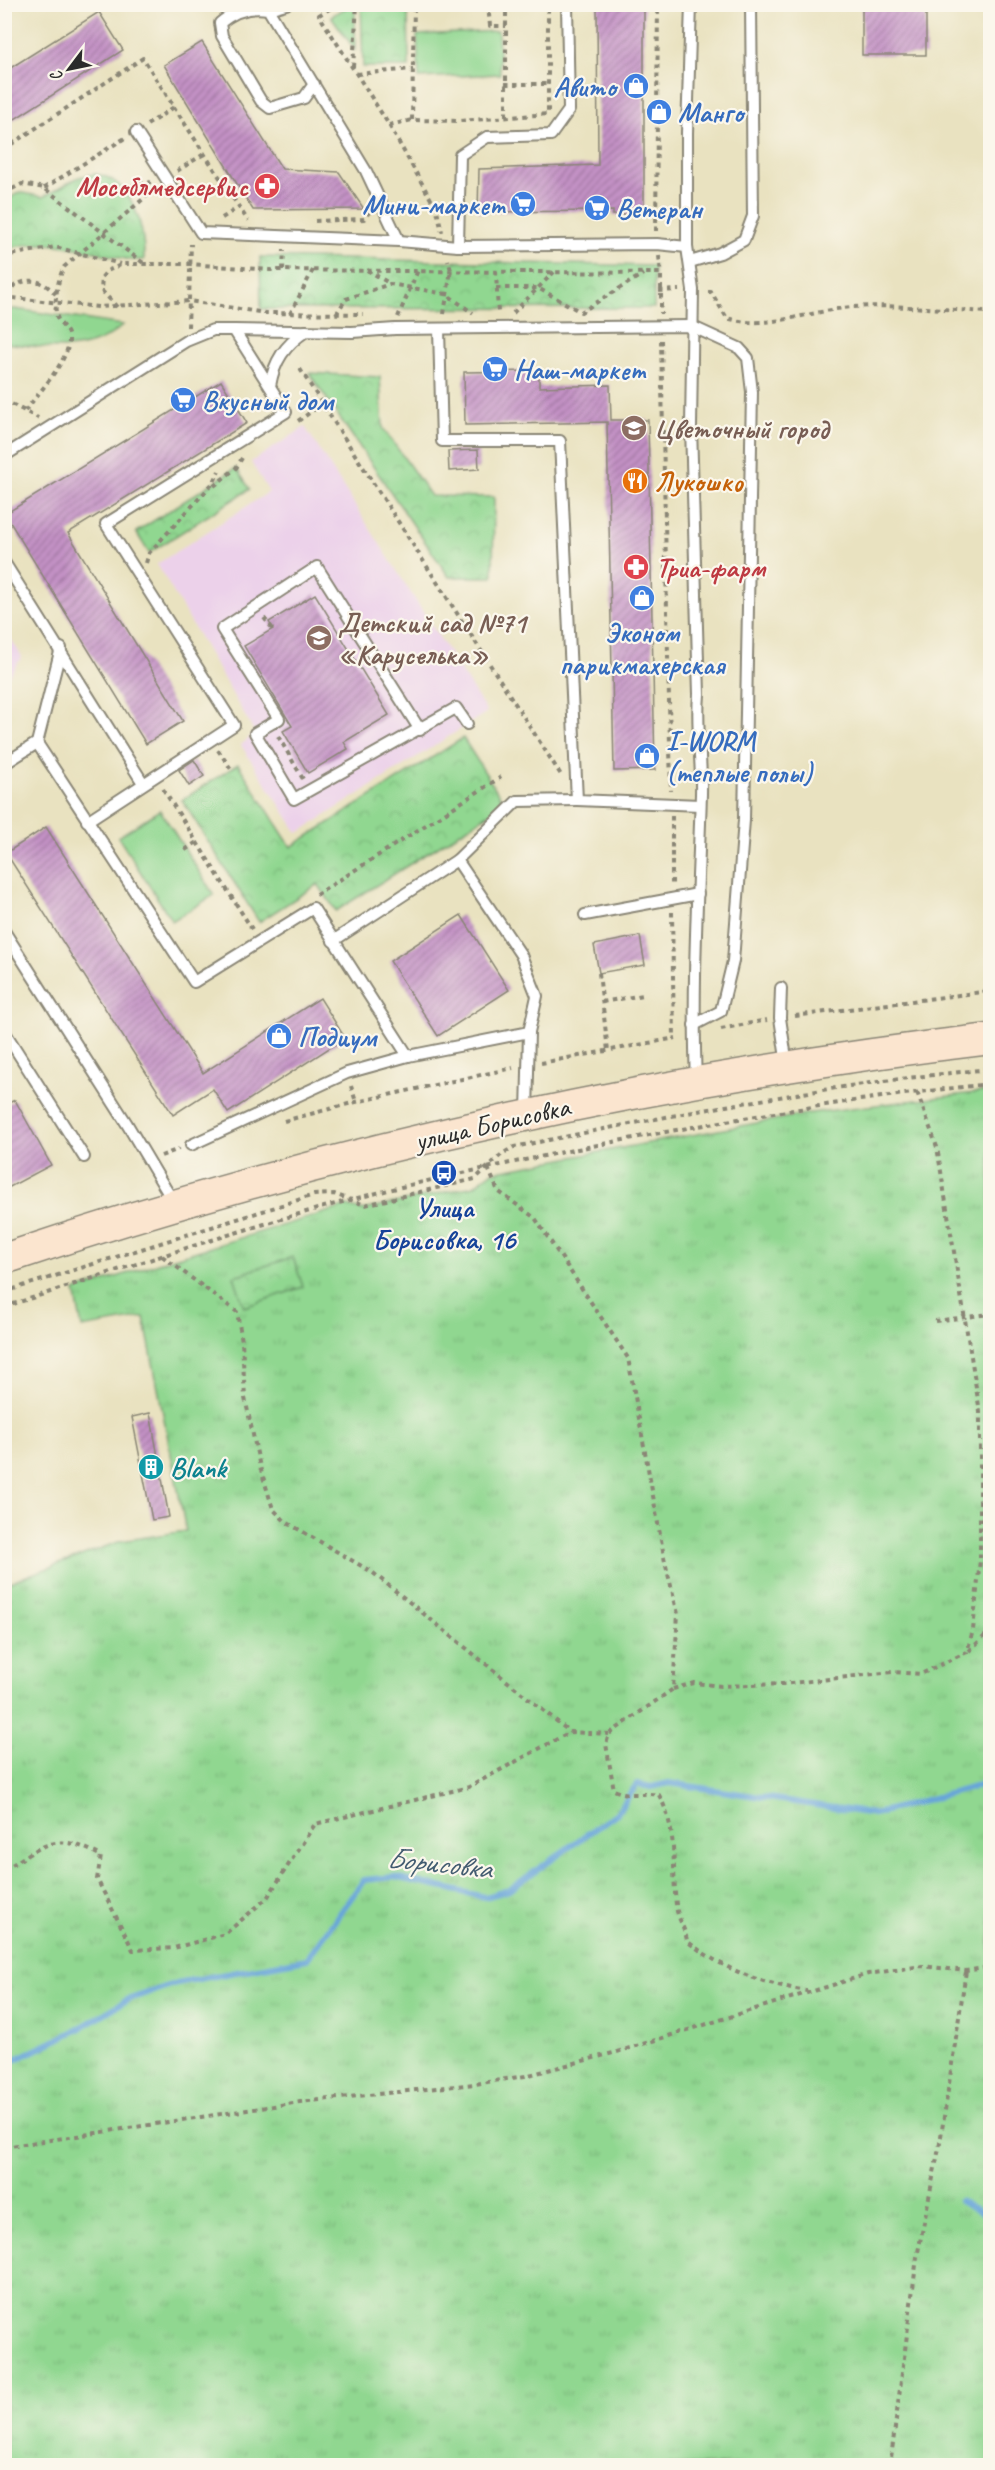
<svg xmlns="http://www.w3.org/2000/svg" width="995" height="2470" font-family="Caveat,sans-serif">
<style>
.built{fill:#ecd1ea}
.grass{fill:url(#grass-tufts);stroke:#5e815e;stroke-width:1.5}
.park{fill:url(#park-crowns);stroke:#5e815e;stroke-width:1.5}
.pitch{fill:#90d790;stroke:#5e815e;stroke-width:1.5}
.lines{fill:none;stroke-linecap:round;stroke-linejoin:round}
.stream{stroke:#67a5d9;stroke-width:6}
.building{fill:url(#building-hatch)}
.lane-casing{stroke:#8a8676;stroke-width:14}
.secondary-casing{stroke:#8a8676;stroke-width:33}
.path{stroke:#8a8676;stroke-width:4;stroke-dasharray:4.5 4.5;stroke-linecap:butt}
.lane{stroke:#fff;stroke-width:10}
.secondary{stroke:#fbe5cf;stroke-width:30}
.labels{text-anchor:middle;stroke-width:4.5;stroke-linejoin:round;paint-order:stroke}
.shop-label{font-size:28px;font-weight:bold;fill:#366cbe;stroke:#fbf7ec;text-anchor:start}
.health-label{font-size:28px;font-weight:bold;fill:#be3a42;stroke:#fbf7ec;text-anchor:end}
.education-label{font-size:28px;font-weight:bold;fill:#785e54;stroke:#fbf7ec;text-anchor:start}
.food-label{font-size:28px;font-weight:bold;fill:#c56008;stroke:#fbf7ec;text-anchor:start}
.street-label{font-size:28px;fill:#2b2b2b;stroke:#fbf7ec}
.transit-label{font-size:28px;font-weight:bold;fill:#164399;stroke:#fbf7ec}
.culture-label{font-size:28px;font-weight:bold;fill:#0d838f;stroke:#fbf7ec;text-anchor:start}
.water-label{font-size:30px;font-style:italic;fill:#435c71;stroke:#fbf7ec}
</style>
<defs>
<pattern id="grass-tufts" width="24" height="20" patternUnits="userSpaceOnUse" patternTransform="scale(1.5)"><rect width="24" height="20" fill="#90d790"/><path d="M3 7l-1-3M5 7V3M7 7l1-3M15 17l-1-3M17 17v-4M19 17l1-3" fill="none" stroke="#7cb97c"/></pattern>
<pattern id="park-crowns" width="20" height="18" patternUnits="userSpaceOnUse" patternTransform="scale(1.5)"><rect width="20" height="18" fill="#90d790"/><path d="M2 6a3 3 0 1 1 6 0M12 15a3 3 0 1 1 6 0" fill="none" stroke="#7cb97c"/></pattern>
<pattern id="building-hatch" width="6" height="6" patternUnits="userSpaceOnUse" patternTransform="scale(1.5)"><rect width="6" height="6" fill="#c391c5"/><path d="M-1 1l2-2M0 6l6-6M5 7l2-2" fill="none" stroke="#9f77a0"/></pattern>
</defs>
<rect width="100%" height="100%" fill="#fbf7ec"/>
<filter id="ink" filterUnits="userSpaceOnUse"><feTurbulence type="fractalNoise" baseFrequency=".0167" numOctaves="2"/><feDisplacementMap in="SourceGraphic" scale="12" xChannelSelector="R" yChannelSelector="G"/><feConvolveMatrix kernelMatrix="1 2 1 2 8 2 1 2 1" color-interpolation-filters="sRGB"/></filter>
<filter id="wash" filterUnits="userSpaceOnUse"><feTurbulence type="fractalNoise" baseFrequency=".008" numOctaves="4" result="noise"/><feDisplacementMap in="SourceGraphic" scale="24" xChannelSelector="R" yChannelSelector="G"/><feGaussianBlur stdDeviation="1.35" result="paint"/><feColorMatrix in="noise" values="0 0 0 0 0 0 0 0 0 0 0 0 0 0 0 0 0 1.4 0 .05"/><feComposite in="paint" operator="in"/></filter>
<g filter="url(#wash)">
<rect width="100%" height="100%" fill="#e9e2c0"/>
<g class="built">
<polygon points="305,427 487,712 298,833 241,745 255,733 157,564 269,492 251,462"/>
<polygon points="5,629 22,657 5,682"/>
</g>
<polygon class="grass" points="990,1091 990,2465 5,2465 5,1584 121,1541 186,1531 144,1317 82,1328 75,1291 164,1261 347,1206 362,1210 474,1186 492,1172 811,1113"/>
<g class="park">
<polygon points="351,5 355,5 355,50 331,16"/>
<polygon points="361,5 408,5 409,67 363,67"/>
<path d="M95,174C133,179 145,228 144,260H131C90,252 46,235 5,250V202L19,192L43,197L79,177Z"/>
<polygon points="260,257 654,266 654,308 261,309"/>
<polygon points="309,373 380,377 383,428 431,496 494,497 493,577 449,577"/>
<polygon points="236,468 250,489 149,553 136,532"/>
<polygon points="463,738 505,804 336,911 318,884 259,922 182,800 238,764 291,847"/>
<polygon points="293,1257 303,1287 244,1307 234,1276"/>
</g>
<g class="pitch">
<polygon points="498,31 500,74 419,78 417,35"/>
<path d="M15,309L123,325C90,357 46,348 5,343V310Z"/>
<polygon points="160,810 214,895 172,921 118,837"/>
</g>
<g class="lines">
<g class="stream">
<polyline points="4,2065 77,2030 127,2000 177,1983 307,1959 364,1880 394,1877 485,1897 509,1890 617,1813 637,1784 651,1787 669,1783 874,1814 990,1783"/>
<polyline points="960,2201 990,2217"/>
</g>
</g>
<g id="blocks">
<g class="building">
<polygon points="597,4 644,4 644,215 613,215 613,211 478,212 479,169 598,165"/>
<rect x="862" y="4" width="64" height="51"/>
<polygon points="99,12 123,50 4,126 4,72"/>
<polygon points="202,42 282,169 339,172 364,209 253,210 164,65"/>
<polygon points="539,371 539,387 610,385 611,420 648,420 655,770 614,771 607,422 465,425 464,372"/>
<polygon points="221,381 247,423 68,533 183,721 146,744 5,514"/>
<polygon points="478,450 479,469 449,471 448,451"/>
<polygon points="315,594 389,715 344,742 348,749 308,773 283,731 292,726 244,646 273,629 269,622"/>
<polygon points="194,760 204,776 189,786 179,770"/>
<polygon points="46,827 203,1073 320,998 345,1038 228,1113 213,1089 173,1115 6,853"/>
<polygon points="461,915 509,990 438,1036 390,961"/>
<polygon points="640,936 645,965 599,973 594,945"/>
<polygon points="15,1100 51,1165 4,1190 4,1105"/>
<polygon points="150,1413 169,1517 152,1520 132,1417"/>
</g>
</g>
</g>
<g filter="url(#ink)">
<use href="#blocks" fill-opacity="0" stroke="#8a8676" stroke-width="1.5"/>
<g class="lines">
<g class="lane-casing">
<g id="lane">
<path d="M691,4L687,133V247L693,290L691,427L699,694C696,728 702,760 701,794C698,890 692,986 696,1081"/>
<polyline points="268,9 286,4"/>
<path d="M136,132L201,233L399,241L366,171L268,9C250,6 234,11 220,23L222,36L261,101L270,108L304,98L314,84"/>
<polyline points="399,241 458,246 657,244 687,247"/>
<polyline points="458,246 460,155 487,137 551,135 569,110 567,4"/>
<polyline points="690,262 720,253 744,240 753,216 751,4"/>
<polyline points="439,329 442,441 560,441 577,800 700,805"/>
<polyline points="234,330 352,332 395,329 691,326 739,348 748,358 752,392 744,820 733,961 721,1011 694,1025"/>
<path d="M270,386C274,361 285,345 306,331"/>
<polyline points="4,456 186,341 213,330 234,330 286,412 106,524 234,725 87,821"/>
<polyline points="4,562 143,783"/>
<polyline points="420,730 317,567 222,629 279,719 255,733 294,799 456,708 467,724"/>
<polyline points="37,743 194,982 313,908 408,1056"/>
<polyline points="4,764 37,743 61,648"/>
<polyline points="585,915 698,894"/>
<polyline points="4,931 127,1124 174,1203"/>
<polyline points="333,941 457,860 517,801 577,800"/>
<polyline points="781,988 780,1018 787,1065"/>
<polyline points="4,1031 84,1157"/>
<polyline points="527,1113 529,1032"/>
<polyline points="191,1145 347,1073 408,1056 529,1032 537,996 521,955 457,860"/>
</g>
</g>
<g class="secondary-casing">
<path id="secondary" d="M4,1259C325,1151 655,1078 990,1039"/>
</g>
<g class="path">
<polyline points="338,4 319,15 389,125 437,210 442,232"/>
<polyline points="444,4 462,11 480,4"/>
<polyline points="488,4 490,26 506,26"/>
<polyline points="353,67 357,4"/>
<polyline points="357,74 413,69"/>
<polyline points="505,84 548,84"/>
<polyline points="174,107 248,221"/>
<polyline points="506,116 506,4"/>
<polyline points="412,120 414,4"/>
<polyline points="389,125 412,120 460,121 548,114 548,4"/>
<polyline points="4,149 143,58 174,107 147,125"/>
<polyline points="177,171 204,154"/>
<polyline points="44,188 125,138"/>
<polyline points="122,188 151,182"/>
<polyline points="4,193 22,184 44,188 146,265"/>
<polyline points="222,218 239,207"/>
<polyline points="315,221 364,219 370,211"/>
<polyline points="656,231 658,4"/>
<polyline points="4,256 55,247 121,264"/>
<polyline points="659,256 661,273"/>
<polyline points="4,264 5,293"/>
<polyline points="283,270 284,250"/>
<polyline points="367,270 389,283"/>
<polyline points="496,271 498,314"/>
<polyline points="496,288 538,288 581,312 643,274"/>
<polyline points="659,291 679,290"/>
<path d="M708,292H711L727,318C767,331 812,310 853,307C894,304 948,310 990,312"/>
<path d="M5,293C25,276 41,276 58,297"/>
<polyline points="4,297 99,307 189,301 265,313 363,314"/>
<polyline points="117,307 101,290 102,277 107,271 123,264 190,264 270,270 661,273 661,314"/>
<polyline points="513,313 554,272"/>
<polyline points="290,314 313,270"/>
<polyline points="336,314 346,299 390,284 446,294 473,313"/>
<polyline points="444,314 451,270 448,260"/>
<polyline points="398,317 418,270"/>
<polyline points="188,327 191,244"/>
<polyline points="661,340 671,791"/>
<polyline points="300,369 561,775"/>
<polyline points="4,400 38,418"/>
<polyline points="299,409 319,405"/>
<path d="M25,411C37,395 68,361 69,341C70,330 60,326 57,317C53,305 58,278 64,267L157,187"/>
<polyline points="298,421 322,404"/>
<polyline points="214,486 236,468 242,458"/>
<polyline points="146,563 149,553 214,482 219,471"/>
<polyline points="264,618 273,629"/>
<polyline points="278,736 303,779"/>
<polyline points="218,750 231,769"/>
<polyline points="163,789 252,929"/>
<polyline points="672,816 672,884"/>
<polyline points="185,850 197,842"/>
<polyline points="316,895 501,777"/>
<polyline points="672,912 674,1039"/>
<polyline points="599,973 608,1051"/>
<polyline points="602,1002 643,995"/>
<polyline points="795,1016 990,991"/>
<polyline points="721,1029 767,1020"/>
<polyline points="541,1063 676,1038"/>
<polyline points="351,1086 356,1102"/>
<polyline points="284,1121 356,1102 513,1068"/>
<polyline points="161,1156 179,1149"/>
<path d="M488,1168L498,1191L535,1218L628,1358L665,1562L678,1614L673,1689L609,1734L606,1744L614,1790C629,1797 642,1792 659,1795C678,1830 672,1867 676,1905C677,1918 685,1927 687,1941C725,1971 761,1983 807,1991"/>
<polyline points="162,1256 237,1312 242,1341 245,1398 260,1467 273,1509 286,1522 372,1572 570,1732"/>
<path d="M4,1292L314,1195L334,1194L365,1205L475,1179L502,1154L514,1147C672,1115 830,1084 990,1069"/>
<path d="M4,1307C119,1270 233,1231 350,1200C420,1181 492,1167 563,1152C705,1123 847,1099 990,1084"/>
<polyline points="935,1321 990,1314"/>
<polyline points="969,1651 990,1631"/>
<polyline points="673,1689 694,1683 721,1686 783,1684 892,1672 921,1674 967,1652 973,1630 980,1560 980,1412 937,1147 917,1092"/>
<path d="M4,1870C44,1845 56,1830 101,1856L97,1879L133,1950L174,1948L225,1934L267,1898L315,1824L469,1787L570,1732L609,1734"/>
<polyline points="4,2147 300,2102 475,2084 525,2076 617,2052 868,1974 922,1966 966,1971 990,1967"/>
<polyline points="890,2466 917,2257 940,2143 966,1971"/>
</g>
<use href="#lane" class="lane"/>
<use href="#secondary" class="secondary"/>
</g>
</g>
<defs>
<g id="shop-disc" transform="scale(1.35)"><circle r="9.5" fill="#3f7fe0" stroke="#fbf7ec"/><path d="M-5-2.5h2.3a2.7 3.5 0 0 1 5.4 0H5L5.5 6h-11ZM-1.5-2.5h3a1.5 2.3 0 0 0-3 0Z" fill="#fff"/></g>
<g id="pharmacy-disc" transform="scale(1.35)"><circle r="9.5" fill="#e0444e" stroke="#fbf7ec"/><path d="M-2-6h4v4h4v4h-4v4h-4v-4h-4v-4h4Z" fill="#fff"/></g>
<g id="supermarket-disc" transform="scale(1.35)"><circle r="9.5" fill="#3f7fe0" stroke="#fbf7ec"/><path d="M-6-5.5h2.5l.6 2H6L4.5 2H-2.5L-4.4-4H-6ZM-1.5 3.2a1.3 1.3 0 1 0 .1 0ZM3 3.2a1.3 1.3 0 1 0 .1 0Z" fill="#fff"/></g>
<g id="school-disc" transform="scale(1.35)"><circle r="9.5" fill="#8d6e63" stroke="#fbf7ec"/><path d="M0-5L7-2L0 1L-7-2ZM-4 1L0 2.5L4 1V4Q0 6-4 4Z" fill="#fff"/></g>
<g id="restaurant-disc" transform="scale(1.35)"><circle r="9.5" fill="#e8710a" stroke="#fbf7ec"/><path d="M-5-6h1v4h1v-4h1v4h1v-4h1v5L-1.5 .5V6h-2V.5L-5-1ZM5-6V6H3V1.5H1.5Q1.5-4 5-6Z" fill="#fff"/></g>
<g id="bus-disc" transform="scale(1.35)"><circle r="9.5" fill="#1a4fb4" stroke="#fbf7ec"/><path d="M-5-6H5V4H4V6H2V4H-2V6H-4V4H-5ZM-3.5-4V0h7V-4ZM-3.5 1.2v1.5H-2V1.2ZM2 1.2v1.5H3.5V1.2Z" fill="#fff"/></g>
<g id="building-disc" transform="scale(1.35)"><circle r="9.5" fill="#0f9aa8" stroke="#fbf7ec"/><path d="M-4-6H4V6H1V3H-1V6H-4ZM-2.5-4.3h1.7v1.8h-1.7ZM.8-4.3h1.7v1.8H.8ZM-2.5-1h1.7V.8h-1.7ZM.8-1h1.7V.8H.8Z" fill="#fff"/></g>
</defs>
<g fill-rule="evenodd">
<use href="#shop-disc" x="636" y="86"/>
<use href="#shop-disc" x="659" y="112"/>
<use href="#pharmacy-disc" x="267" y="186"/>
<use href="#supermarket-disc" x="523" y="204"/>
<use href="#supermarket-disc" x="597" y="208"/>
<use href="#supermarket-disc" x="495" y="369"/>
<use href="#supermarket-disc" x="183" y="400"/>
<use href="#school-disc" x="634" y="428"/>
<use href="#restaurant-disc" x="635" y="481"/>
<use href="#pharmacy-disc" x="636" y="567"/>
<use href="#shop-disc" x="642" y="598"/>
<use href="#school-disc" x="319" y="638"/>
<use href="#shop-disc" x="647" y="756"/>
<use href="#shop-disc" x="279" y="1036"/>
<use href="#bus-disc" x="444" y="1173"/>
<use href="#building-disc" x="151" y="1467"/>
</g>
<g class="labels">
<g class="shop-label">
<text x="616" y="96" text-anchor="end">Авито</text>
<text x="678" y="122">Манго</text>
<text x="504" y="214" text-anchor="end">Мини-маркет</text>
<text x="616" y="218">Ветеран</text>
<text x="514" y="379">Наш-маркет</text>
<text x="202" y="410">Вкусный дом</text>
<text x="642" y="642" text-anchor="middle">Эконом<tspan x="642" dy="32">парикмахерская</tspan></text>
<text x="666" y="750">I-WORM<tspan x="666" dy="32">(теплые полы)</tspan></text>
<text x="298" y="1046">Подиум</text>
</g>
<g class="health-label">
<text x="248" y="196">Мособлмедсервис</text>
<text x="656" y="577" text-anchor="start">Триа-фарм</text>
</g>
<g class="education-label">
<text x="654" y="438">Цветочный город</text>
<text x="338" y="632">Детский сад №71<tspan x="338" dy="32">«Каруселька»</tspan></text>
</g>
<g class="food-label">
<text x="654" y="491">Лукошко</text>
</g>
<g class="street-label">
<text transform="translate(492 1123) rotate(-13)" y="10">улица Борисовка</text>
</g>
<g class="transit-label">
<text x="444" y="1217">Улица<tspan x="444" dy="32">Борисовка, 16</tspan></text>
</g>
<g class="culture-label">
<text x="170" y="1477">Blank</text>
</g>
<g class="water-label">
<text transform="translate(439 1863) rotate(6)" y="10">Борисовка</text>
</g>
</g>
<rect width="995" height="2470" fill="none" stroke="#fbf7ec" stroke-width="24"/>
<g transform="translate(69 69) rotate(238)" stroke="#fbf7ec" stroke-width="4.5" paint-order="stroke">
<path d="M0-4.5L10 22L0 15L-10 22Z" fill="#2b2b2b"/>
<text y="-9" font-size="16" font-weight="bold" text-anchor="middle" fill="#2b2b2b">С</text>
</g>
</svg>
